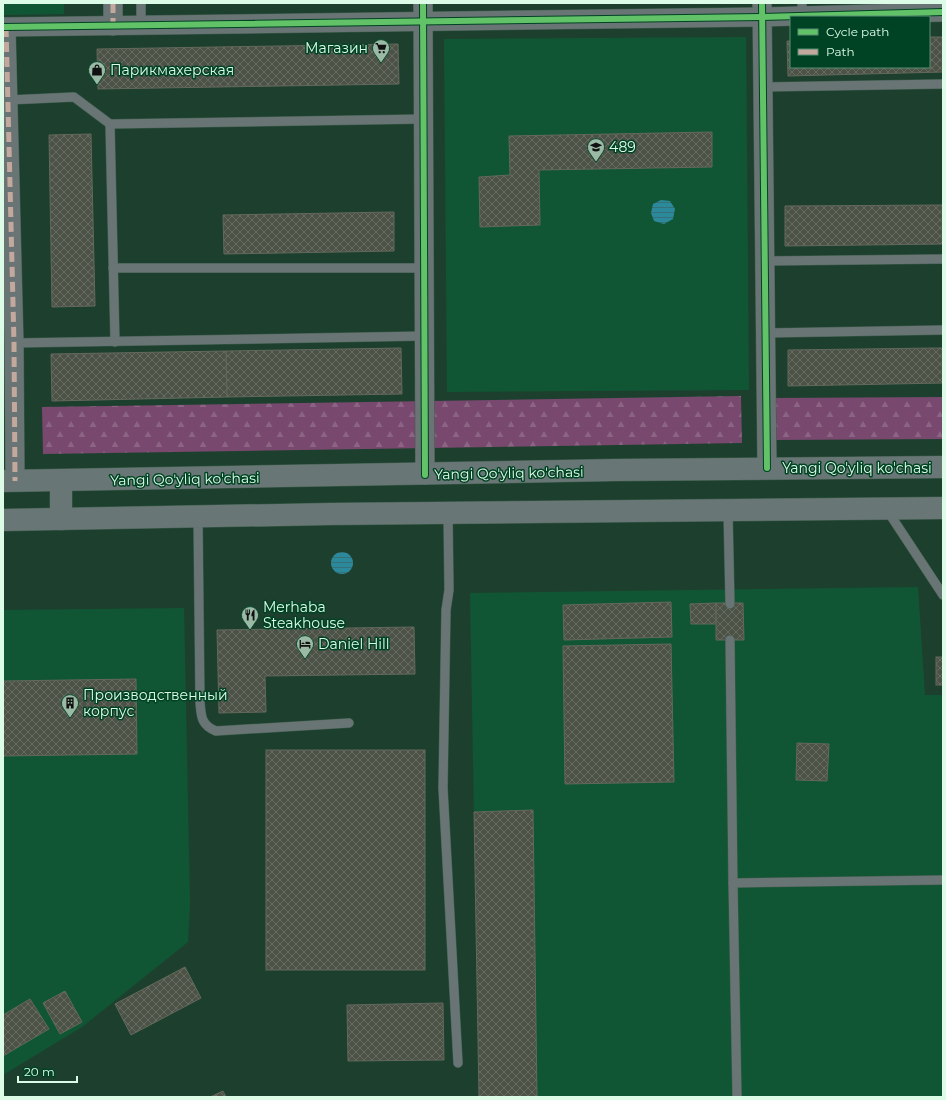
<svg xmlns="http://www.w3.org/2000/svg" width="946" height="1100" font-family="Montserrat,sans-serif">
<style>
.built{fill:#115634}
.forest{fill:url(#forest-firs)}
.water{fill:url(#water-rules)}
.building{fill:url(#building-cross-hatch);stroke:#63685c}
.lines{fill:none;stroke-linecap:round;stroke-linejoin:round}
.service-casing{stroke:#3e5c4c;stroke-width:10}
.minor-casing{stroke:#3e5c4c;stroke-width:20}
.secondary-casing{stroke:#3e5c4c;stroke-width:23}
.service{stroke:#697475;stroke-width:9}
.minor{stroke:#697475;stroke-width:19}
.secondary{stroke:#687675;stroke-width:22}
.quiet{stroke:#c3a89e;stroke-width:5;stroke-dasharray:10 5;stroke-linecap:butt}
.cycleway-casing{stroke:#004324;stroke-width:8}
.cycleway{stroke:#61c268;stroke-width:6}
.labels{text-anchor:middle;stroke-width:3;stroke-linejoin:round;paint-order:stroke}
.poi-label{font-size:14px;fill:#ddfce7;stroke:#004324;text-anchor:start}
.street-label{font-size:14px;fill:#ddfce7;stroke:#004324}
</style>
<defs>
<pattern id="forest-firs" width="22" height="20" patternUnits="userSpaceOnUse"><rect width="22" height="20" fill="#78486e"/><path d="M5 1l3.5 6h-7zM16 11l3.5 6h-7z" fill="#8b6383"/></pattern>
<pattern id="water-rules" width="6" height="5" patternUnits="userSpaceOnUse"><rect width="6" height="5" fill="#2c899b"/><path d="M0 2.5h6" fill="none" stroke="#357179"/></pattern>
<pattern id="building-cross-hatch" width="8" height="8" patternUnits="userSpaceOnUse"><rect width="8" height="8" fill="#4d5246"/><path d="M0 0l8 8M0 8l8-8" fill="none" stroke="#666c61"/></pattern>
</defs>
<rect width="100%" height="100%" fill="#1d402e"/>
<g class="built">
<polygon points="3,3 64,3 64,14 3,15"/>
<polygon points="746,37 749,390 447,392 444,39"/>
<polygon points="918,587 925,695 943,695 943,1097 479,1097 470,593"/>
<polygon points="184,608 190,904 188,942 82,1027 3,1075 3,610"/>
</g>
<g class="forest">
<polygon points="741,396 742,443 43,454 42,407"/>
<polygon points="943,397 943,439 771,440 771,398"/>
</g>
<g class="water">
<polygon points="661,200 670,201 675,209 673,219 664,224 654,221 651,213 653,204"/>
<circle cx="342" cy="563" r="11"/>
</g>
<g class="building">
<polygon points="929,37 943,37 943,72 788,76 787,41 791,41 791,67 929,67"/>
<polygon points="398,44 399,84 98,89 97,49"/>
<polygon points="712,132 712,167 539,170 540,225 480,227 479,177 510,175 509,136"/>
<polygon points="91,134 95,306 52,307 49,135"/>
<polygon points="943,205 943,244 785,246 785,206"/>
<polygon points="394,212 394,251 224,254 223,215"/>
<polygon points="401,348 402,394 227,397 226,351"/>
<polygon points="934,348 943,348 943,383 788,386 788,350"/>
<polygon points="226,351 227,397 52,401 51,354"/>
<polygon points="671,602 672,637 564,640 563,605"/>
<polygon points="716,603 716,624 691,624 690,604"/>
<polygon points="716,603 743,603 744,640 716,640"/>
<polygon points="414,627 415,674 265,676 266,712 219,713 217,630"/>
<polygon points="671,644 674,782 565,784 563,646"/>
<rect x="936" y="657" width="7" height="28"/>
<polygon points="136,679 137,754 3,756 3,681"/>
<polygon points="797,743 829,744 827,781 796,780"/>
<rect x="266" y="750" width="159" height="220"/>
<polygon points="533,810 537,1097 479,1097 474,812"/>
<polygon points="185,967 201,998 131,1035 115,1004"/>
<polygon points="65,991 82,1022 60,1034 43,1003"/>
<polygon points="30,999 49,1029 3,1056 3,1015"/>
<polygon points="443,1003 444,1060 348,1061 347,1005"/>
<polygon points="223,1091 226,1097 210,1097"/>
</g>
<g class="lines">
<g class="service-casing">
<g id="service">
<polyline points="141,3 141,25"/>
<polyline points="802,3 802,16"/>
<polyline points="763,87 943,84"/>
<polyline points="8,100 74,97 110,124 424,119"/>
<polyline points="110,124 115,342"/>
<polyline points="765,261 943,259"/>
<polyline points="113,268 424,268"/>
<polyline points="765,333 943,330"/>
<polyline points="14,343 425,336"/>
<polyline points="887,510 943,595"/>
<polyline points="728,511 730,604"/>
<polyline points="448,513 449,590 446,610 443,788 458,1063"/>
<path d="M198,517L200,702C201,716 201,725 216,731L349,723"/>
<polyline points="730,640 733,883 737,1097"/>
<polyline points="733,883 943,880"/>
</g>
</g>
<g class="minor-casing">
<g id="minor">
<polyline points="113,3 113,26"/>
<polyline points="423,3 425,475"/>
<polyline points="762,3 767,468"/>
<polyline points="3,27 762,17 943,12"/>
<polyline points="6,27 14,343 15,481"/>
</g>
</g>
<g class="secondary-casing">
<g id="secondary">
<polyline points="3,481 615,470 943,467"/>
<polyline points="61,481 61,519"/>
<polyline points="3,520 330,514 943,508"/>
</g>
</g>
<use href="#service" class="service"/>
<use href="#minor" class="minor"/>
<use href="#secondary" class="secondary"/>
<g class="quiet">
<polyline points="113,3 113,26"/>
<polyline points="6,27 14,343 15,481"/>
</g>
<g class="cycleway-casing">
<g id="cycleway">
<polyline points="423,3 425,475"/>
<polyline points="762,3 767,468"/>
<polyline points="3,27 762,17 943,12"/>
</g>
</g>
<use href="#cycleway" class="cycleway"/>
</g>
<defs>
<g id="supermarket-pin" transform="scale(0.9)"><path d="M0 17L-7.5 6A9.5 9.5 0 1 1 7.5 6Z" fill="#9abaa6" stroke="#004324"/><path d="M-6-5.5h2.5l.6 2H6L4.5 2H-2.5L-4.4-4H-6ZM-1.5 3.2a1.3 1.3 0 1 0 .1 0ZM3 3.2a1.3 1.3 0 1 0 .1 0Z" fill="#111"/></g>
<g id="shop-pin" transform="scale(0.9)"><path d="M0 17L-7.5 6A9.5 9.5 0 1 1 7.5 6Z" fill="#9abaa6" stroke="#004324"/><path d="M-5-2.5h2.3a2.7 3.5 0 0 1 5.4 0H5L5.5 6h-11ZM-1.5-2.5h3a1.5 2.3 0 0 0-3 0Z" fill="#111"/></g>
<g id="school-pin" transform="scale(0.9)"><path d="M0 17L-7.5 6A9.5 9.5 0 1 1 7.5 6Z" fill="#9abaa6" stroke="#004324"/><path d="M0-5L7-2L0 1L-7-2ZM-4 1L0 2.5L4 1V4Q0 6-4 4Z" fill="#111"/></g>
<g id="restaurant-pin" transform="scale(0.9)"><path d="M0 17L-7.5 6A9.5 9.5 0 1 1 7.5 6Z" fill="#9abaa6" stroke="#004324"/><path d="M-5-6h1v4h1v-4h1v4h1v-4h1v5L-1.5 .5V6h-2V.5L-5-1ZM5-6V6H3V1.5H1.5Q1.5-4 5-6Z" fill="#111"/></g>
<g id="hotel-pin" transform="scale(0.9)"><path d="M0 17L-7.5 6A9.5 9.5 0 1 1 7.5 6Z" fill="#9abaa6" stroke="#004324"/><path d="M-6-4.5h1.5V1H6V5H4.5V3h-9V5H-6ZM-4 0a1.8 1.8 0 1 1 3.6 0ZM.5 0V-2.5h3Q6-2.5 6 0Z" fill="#111"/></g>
<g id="building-pin" transform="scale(0.9)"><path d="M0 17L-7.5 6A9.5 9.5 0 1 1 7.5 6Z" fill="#9abaa6" stroke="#004324"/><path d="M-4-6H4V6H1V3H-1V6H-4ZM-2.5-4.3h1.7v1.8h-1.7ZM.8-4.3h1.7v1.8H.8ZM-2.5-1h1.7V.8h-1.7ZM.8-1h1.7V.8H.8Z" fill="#111"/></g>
</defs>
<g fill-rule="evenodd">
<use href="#supermarket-pin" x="381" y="48"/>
<use href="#shop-pin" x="97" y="70"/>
<use href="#school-pin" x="596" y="147"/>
<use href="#restaurant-pin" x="250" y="615"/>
<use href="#hotel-pin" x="305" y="644"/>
<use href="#building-pin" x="70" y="703"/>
</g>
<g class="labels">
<g class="poi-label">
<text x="368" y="53" text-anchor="end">Магазин</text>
<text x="110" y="75">Парикмахерская</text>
<text x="609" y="152">489</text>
<text x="263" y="612">Merhaba<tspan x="263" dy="16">Steakhouse</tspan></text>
<text x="318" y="649">Daniel Hill</text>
<text x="83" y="700">Производственный<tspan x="83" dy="16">корпус</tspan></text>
</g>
<g class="street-label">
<text x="857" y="473">Yangi Qo'yliq ko'chasi</text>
<text transform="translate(509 473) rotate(-1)" y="5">Yangi Qo'yliq ko'chasi</text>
<text transform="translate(185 479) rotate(-1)" y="5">Yangi Qo'yliq ko'chasi</text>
</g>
</g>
<rect width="946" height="1100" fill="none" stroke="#ddfce7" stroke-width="8"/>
<rect x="790" y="16" width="140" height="52" fill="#004324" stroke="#588d72"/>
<rect x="798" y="29" width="20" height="6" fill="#61c268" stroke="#588d72"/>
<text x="826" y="36" font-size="12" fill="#ddfce7">Cycle path</text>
<rect x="798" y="49" width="20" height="6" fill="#c3a89e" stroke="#588d72"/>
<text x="826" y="56" font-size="12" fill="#ddfce7">Path</text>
<path d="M18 1076v6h59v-6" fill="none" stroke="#ddfce7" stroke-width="2"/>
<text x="24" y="1076" font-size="12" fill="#ddfce7" stroke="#004324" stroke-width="3" paint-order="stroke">20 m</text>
</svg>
